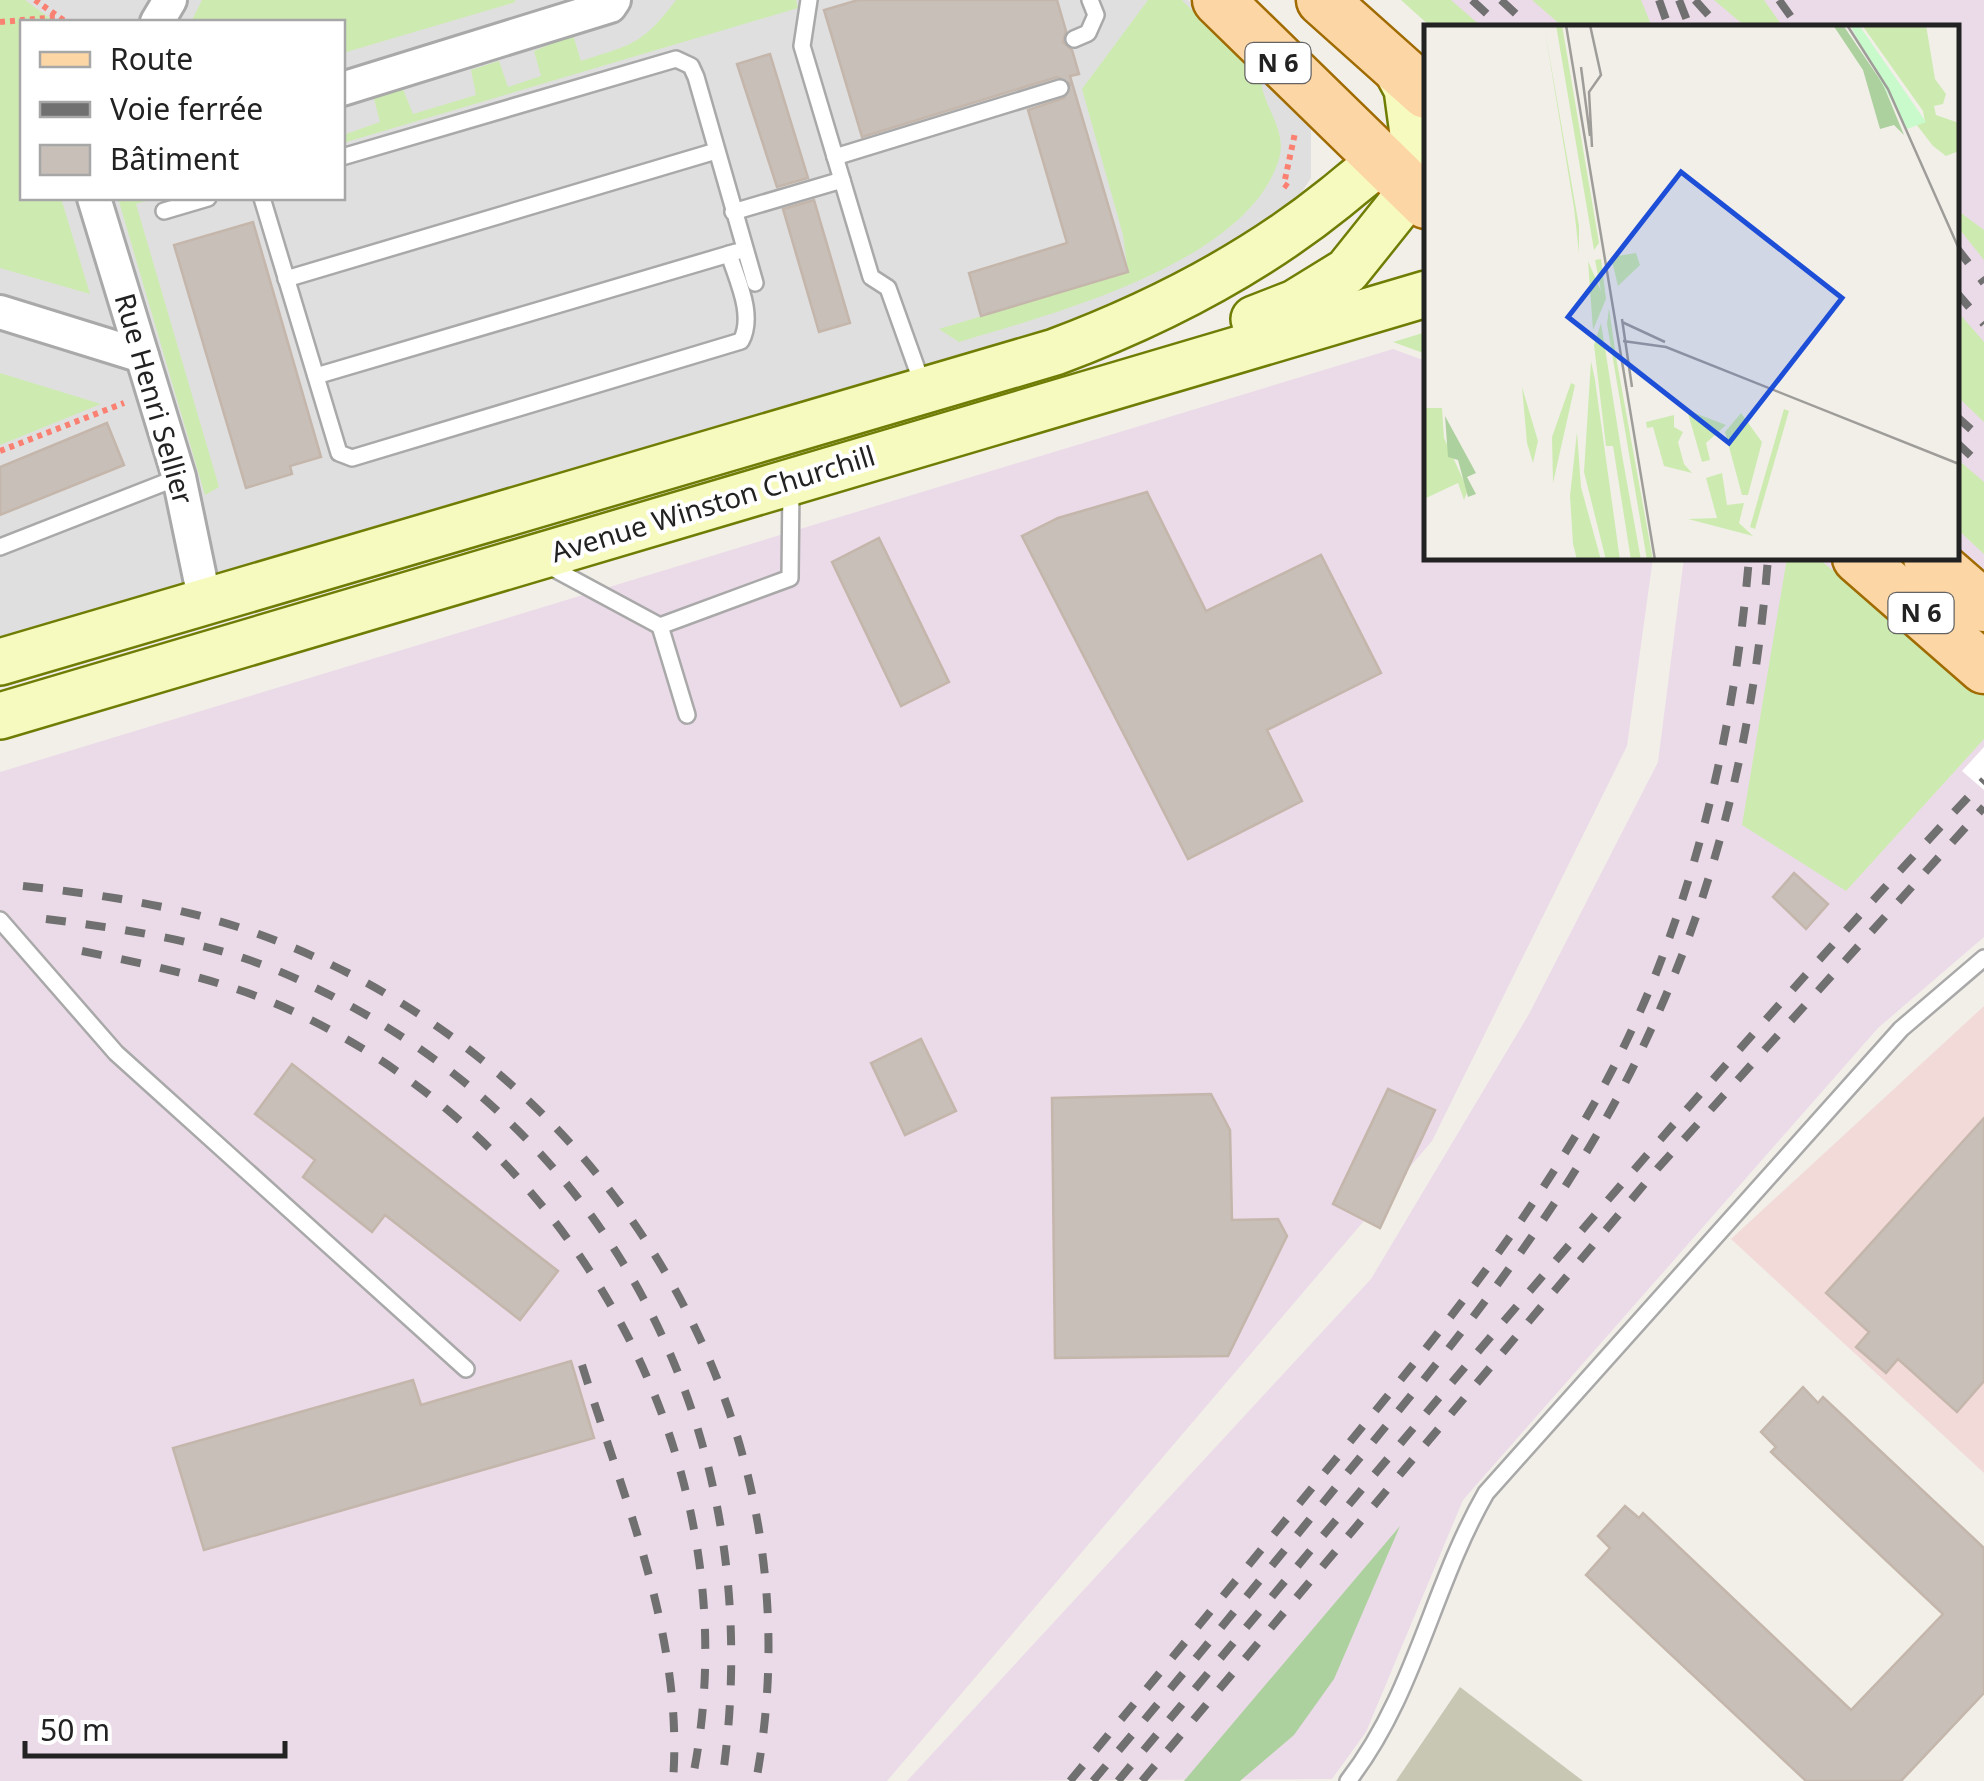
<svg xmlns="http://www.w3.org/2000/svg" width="1984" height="1781" font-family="'Noto Sans',sans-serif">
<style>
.residential{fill:#e0dfdf;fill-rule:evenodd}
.commercial{fill:#f2dad9}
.industrial{fill:#ebdbe8}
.construction{fill:#c7c7b4}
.grass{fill:#cdebb0}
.forest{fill:#add19e}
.pier{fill:#fff}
.building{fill:#c7bfb8;stroke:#c4b6ab;stroke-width:2.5}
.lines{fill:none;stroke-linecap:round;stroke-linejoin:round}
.lane-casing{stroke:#a9a9a9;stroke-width:20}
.street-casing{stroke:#a9a9a9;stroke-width:38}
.secondary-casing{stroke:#707d05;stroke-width:50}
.primary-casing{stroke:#a06b00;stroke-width:55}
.path{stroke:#fa8072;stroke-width:6;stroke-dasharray:5 5;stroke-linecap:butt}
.lane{stroke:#fff;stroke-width:15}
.street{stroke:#fff;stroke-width:32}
.secondary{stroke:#f7fabf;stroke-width:45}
.primary{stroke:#fcd6a4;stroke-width:50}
.rail{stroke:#707070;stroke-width:8;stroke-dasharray:20 20;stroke-linecap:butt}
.labels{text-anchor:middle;stroke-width:8;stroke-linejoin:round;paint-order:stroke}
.shield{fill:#fff;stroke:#646464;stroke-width:2.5}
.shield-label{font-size:25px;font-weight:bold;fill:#222}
.street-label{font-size:28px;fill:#222;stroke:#fff}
.inset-road{fill:none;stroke:#9f9d99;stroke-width:2.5}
.view{fill:#1d4ed8;fill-opacity:0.15;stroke:#1d4ed8;stroke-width:5}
.inset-edge{fill:none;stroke:#222;stroke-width:5}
</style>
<rect width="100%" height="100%" fill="#f2efe9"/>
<path class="residential" d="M0,0H1188L1311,119V178L1234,294L1021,388L0,688ZM22,22H342V198H22Z"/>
<polygon class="commercial" points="1984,1006 1984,1473 1731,1239"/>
<g class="industrial">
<polygon points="1424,0 1984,0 1984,937 1878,1028 1463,1500 1366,1732 1332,1779 907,1781 1371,1279 1529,1014 1658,762 1684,558 1956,558 1956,28 1454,28"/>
<polygon points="1393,349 1426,361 1426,558 1653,558 1627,746 1432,1141 887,1781 0,1781 0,772"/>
</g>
<polygon class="construction" points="1460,1687 1583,1781 1396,1781"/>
<g class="grass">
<polygon points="0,0 25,0 55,22 22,22 22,198 61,198 90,294 0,268"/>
<polygon points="202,0 514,0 516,2 343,53 342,22 191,22"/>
<path d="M676,0H796L798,8L343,143V122L346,134L380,122L374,99L403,89L413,114L476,95L471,70L499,61L508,87L541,76L534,51L573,35L581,61C633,44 642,45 676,0Z"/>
<path d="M1148,0H1182L1261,81C1264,109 1289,131 1278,162C1244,264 1052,314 959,342L939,329L1128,272L1123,235L1082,89Z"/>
<polygon points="1401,0 1451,0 1482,27 1431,27"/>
<polygon points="1532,0 1641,0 1652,27 1563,27"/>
<polygon points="1714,0 1764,0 1783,27 1746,27"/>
<polygon points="118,198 156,198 136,204 219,487 205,495"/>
<polygon points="1957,210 1984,230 1984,260 1957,226"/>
<polygon points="1957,311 1984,342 1984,422 1957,396"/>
<polygon points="1426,332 1426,354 1393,342"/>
<polygon points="0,373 101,404 0,445"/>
<polygon points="1956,458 1984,482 1984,554 1957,529"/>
<polygon points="1787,558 1818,558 1984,695 1984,739 1846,891 1742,825"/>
</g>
<polygon class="forest" points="1400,1526 1334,1679 1294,1735 1240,1781 1184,1781"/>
<polygon class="pier" points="1984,747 1984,790 1962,771"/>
<g class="building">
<polygon points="858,0 1057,0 1066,31 1063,42 1072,50 1079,74 1070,76 1128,272 981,316 969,273 1067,243 1028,110 1064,98 1070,84 1057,77 862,137 824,10"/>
<polygon points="770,54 808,178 777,187 737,64"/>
<polygon points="814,200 850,323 819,332 783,209"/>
<polygon points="253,222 321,457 290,466 292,474 246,488 174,245"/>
<polygon points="107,423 124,465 0,515 0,467"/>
<polygon points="1147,492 1206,611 1321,555 1381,673 1267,730 1302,801 1188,859 1022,536 1058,518"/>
<polygon points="879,538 949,682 901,706 832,562"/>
<polygon points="1794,873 1828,904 1806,929 1773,897"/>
<polygon points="921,1039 956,1111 905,1135 871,1063"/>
<polygon points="292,1064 558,1271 520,1320 385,1215 372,1232 303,1177 315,1160 255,1114"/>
<polygon points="1388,1089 1435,1110 1380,1228 1333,1204"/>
<polygon points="1211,1094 1230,1130 1232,1220 1278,1219 1287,1236 1228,1356 1055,1358 1052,1098"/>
<polygon points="1984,1118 1984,1381 1957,1412 1898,1359 1886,1373 1856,1347 1869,1332 1826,1293"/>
<polygon points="571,1361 594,1438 204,1550 173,1448 413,1380 421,1405"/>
<polygon points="1803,1387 1818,1403 1823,1397 1984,1548 1984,1693 1901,1781 1806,1781 1586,1575 1610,1548 1598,1536 1625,1506 1639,1518 1643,1513 1851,1710 1943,1614 1771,1452 1776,1447 1761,1432"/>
</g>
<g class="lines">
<g class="lane-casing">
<g id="lane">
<polyline points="809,0 802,46 871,277 888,288 923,386"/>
<polyline points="1074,39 1088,33 1096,15 1090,0"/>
<polyline points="342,157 676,59 691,66 696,77 755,283"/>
<polyline points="835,157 1060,88"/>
<path d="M262,198L339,453L352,458L741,341C755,315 737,280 729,254"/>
<polyline points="164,211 208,198"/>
<polyline points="733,212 842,180"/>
<polyline points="286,279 716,151"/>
<polyline points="316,376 736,252"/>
<polyline points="0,547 179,477"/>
<polyline points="545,564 660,626 790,578 791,485"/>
<polyline points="660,626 687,715"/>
<polyline points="0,920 116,1053 466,1369"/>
<path d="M1348,1781C1415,1695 1432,1587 1486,1493L1901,1029L1984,958"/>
</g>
</g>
<g class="street-casing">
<g id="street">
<polyline points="157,22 170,0"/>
<polyline points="342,89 610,6 614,0"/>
<polyline points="94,198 179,477 205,602"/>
<polyline points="0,312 142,356"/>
</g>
</g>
<g class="secondary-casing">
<g id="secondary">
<polyline points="1254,319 1295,303 1347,271 1411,191 1417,163 1407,89 1392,61"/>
<path d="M0,662L1055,352C1154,315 1252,265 1335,198C1362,177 1389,147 1426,150"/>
<polyline points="0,716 1426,294"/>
</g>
</g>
<g class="primary-casing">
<g id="primary">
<polyline points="1218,0 1426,203"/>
<polyline points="1322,0 1426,93"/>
<polyline points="1858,558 1984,668"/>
<polyline points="1929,558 1984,606"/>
</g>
</g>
<g class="path">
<polyline points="35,0 66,22"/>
<polyline points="0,22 58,17"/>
<polyline points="1288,187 1284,184 1295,133"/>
<polyline points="0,451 124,403"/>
</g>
<use href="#lane" class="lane"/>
<use href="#street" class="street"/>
<use href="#secondary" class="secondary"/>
<use href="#primary" class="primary"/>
<g class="rail">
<polyline points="1472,0 1502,28"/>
<polyline points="1501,0 1531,28"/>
<polyline points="1659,0 1669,28"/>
<polyline points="1679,0 1690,28"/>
<polyline points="1695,0 1720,28"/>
<polyline points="1779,0 1799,28"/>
<polyline points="1956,247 1984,283"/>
<polyline points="1956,292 1984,324"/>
<polyline points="1956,416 1984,441"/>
<polyline points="1956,442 1984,468"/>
<path d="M23,886C96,894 167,904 238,927C595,1045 826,1409 756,1781"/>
<path d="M46,919C133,930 221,943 301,981C617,1127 772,1442 722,1781"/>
<path d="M82,951C159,967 235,982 307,1018C583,1154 756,1473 692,1781"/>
<path d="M582,1365C624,1499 684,1638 673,1781"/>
<path d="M1070,1781C1159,1674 1247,1567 1335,1460C1458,1311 1583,1158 1655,976C1708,841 1737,702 1749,558"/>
<path d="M1093,1781C1181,1677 1267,1572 1353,1466C1464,1332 1574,1197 1647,1038C1718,886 1755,725 1768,558"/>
<path d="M1118,1781C1401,1442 1682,1103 1984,780"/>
<polyline points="1142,1781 1658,1168 1984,807"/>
</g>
</g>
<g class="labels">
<g class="shield">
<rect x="1245.5" y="43" width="65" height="40" rx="8"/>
<rect x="1888.5" y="593" width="65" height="40" rx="8"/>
</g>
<g class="shield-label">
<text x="1278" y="72">N 6</text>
<text x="1921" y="622">N 6</text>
</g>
<g class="street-label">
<text transform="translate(154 399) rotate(74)" y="10">Rue Henri Sellier</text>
<text transform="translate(713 504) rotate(-17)" y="10">Avenue Winston Churchill</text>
</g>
</g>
<g transform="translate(1424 25)">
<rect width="535" height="535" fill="#f2efe9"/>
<path d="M120,0L155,201V228L150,183ZM132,0H138L175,218L170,225ZM438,0H502L511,54L522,69L519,79L510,81L512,90L535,98V126L522,131L509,121L485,90L501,97L499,86ZM212,228L216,240L194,261L187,232ZM177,234L182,274L169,305L164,236L177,266L171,235ZM185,283L192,332L229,535H223L183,299ZM177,298L198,430L217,535H207L189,421H182L170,320ZM167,336L171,355L196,535H182L160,447ZM147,358L151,360L129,458L128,412ZM98,362L114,416L109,438L103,418ZM0,383H18L20,413L44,465L40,475L34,458L0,474ZM360,384L365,386L331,504L326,502ZM263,385L302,400L282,418L286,435L278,437ZM317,388L338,417L324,470H318L301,407ZM250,390V402L259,407L254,417L260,439L268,448L240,441L229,402L223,403L222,397ZM153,407L157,462L177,535H153L149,519L146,471ZM298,448L303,480L320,478L315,498L329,511L264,494L293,493L282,453Z" fill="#cdebb0"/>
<path d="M409,0H419L459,59L480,110L470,100L456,104L439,45ZM21,391L52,448L43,452L52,469L44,472L34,435L24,432Z" fill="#add19e"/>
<path d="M426,0H435L502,97L483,104Z" fill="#c8facc"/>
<path class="inset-road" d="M142,0L231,535M166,0L177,50L165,67L168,122M423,0L464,64L535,224M157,42L166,111M198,294L208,362M198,297L241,317M199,316L242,322L535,439"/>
<path class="view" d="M257,147L418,273L305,418L144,292Z"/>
<rect width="535" height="535" class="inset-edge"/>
</g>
<rect x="20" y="20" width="325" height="180" fill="#ffffff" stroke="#a7a7a7" stroke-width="2.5"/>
<rect x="40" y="52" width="50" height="15" fill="#fcd6a4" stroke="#a7a7a7" stroke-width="2.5"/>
<text x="110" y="70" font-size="30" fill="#222222">Route</text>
<rect x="40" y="102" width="50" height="15" fill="#707070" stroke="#a7a7a7" stroke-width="2.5"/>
<text x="110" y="120" font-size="30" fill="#222222">Voie ferrée</text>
<rect x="40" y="145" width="50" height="30" fill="#c7bfb8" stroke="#a7a7a7" stroke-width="2.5"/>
<text x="110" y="170" font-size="30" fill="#222222">Bâtiment</text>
<path d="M25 1741v15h260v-15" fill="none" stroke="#222222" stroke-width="5"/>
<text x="40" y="1741" font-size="30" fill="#222222" stroke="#ffffff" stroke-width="8" paint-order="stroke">50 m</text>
</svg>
